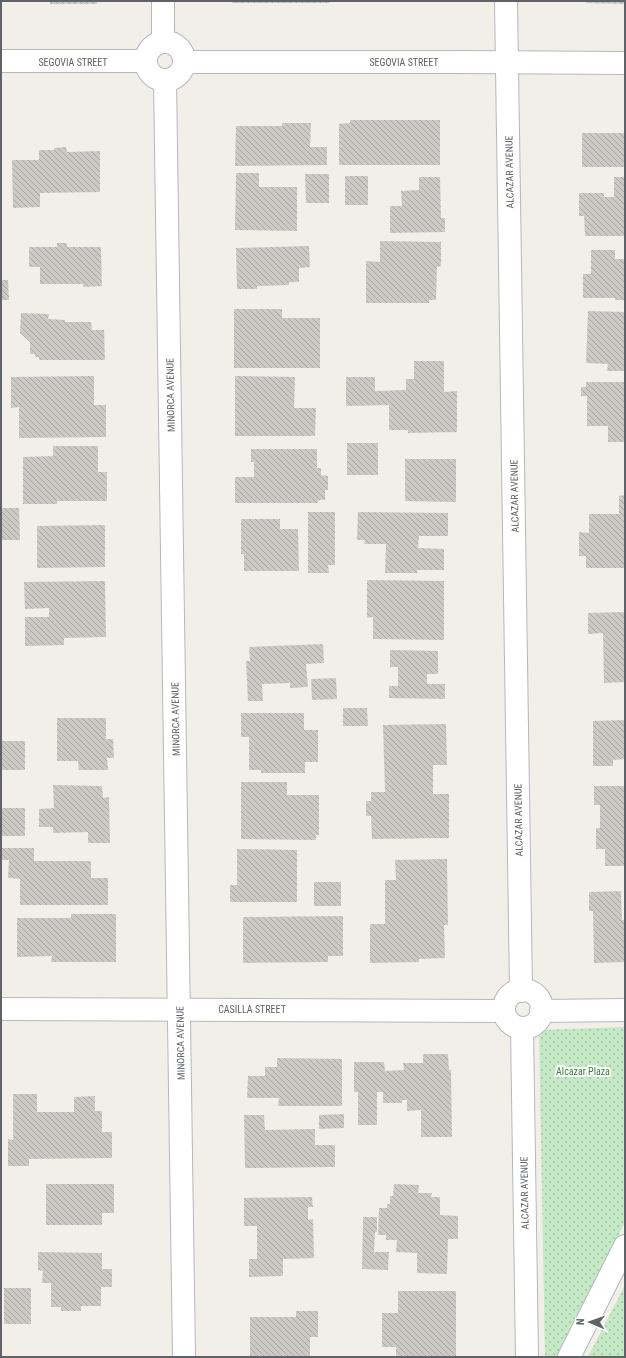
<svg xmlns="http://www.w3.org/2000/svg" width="626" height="1358" font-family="'Roboto Condensed',sans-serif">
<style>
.green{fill:url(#green-dots)}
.building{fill:url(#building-back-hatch)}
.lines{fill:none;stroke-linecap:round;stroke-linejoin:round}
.minor-casing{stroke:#b5b8bc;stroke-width:24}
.tertiary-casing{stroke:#b5b8bc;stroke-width:24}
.minor{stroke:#fff;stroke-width:22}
.tertiary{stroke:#fff;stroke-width:22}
.labels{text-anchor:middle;stroke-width:4;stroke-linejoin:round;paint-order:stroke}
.street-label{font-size:10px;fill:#5f6368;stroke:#fff}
.park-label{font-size:10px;fill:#348238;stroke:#fff}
</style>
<defs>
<pattern id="green-dots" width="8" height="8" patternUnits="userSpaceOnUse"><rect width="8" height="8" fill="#c5e8c5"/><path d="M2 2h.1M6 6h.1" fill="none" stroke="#a3c0a4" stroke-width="1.8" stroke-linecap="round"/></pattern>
<pattern id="building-back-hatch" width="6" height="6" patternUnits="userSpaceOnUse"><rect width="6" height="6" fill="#cccac5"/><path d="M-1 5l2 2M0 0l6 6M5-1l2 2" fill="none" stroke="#a9a8a4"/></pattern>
</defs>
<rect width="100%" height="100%" fill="#f1efe8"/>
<g class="green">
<polygon points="625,1027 625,1222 559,1357 545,1357 539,1030"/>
<polygon points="625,1285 625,1357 588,1357"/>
</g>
<g class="building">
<rect x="50" y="1" width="47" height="3"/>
<rect x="232" y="1" width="97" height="2"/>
<polygon points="586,1 625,1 625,4 586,3"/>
<polygon points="350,120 440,120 440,165 339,165 339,124 350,123"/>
<polygon points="282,123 311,123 310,147 327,147 327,165 235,166 236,126 282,126"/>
<rect x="582" y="133" width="43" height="34"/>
<polygon points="66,147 67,152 100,151 100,192 40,193 40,207 13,208 12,160 39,160 39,150 54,150 54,148"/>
<polygon points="236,173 259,173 259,187 297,187 297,231 235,230"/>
<polygon points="305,174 329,174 329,203 306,203"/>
<rect x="345" y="176" width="23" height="29"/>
<polygon points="419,177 440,177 441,218 445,218 445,232 390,233 390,206 402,206 401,191 419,190"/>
<polygon points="614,177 625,177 625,236 585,236 584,216 579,216 579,193 604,193 604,197 614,197"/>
<polygon points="380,241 441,242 441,266 437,267 436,300 429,300 429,303 366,303 366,261 380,262"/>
<polygon points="57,243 67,243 67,247 101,247 102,286 83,287 83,284 40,284 40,267 29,267 29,247 57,247"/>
<polygon points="309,246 310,267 299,268 299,282 289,282 289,285 257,286 257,289 237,289 236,248"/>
<polygon points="591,250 615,250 615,259 625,259 625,300 615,300 615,298 583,298 583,274 591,274"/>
<polygon points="1,280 8,280 9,300 1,300"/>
<polygon points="234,309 282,309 282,318 320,318 320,368 234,368"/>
<polygon points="588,311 625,312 625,371 607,371 608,364 586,363"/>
<polygon points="21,313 49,314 48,319 65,320 65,322 91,322 92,330 104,330 105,360 39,360 39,357 35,357 35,354 30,354 30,342 20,333"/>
<polygon points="414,361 444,361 444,392 457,391 457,432 408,433 408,430 389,430 389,405 346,406 346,377 375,377 375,391 406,390 406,379 414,379"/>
<polygon points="94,376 94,405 106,405 106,437 19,438 19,407 11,408 11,377"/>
<polygon points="235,376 295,377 294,408 316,408 315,436 235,436"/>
<polygon points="586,382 625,382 625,442 608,442 608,426 587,426 587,396 581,396 581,387 586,387"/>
<rect x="347" y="443" width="31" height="32"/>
<polygon points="53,446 98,446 98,472 107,472 107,501 57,501 57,504 23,504 23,457 53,456"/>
<polygon points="251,449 317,449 317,468 321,468 321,475 328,476 328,490 325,490 325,500 318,500 318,503 235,503 235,477 254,477 254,462 251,462"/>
<polygon points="405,459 456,459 456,502 405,501"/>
<polygon points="625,495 625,568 586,568 586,556 579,556 579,532 589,533 589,514 619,514 619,496"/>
<polygon points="1,508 19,508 20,540 1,540"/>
<polygon points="308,512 335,512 335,565 328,565 329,573 308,573"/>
<polygon points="358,512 448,513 448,536 419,536 418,548 444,549 444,570 417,570 418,573 385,573 386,544 364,544 365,540 357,540"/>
<polygon points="241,519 280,519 280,529 298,529 299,571 244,571 244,554 241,554"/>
<polygon points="105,525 105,567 37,568 37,526"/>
<polygon points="367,580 444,581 444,640 373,639 373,617 367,618"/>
<polygon points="105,581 106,637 64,638 64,645 25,646 25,617 49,617 49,608 25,609 24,582"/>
<polygon points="625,612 625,682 604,683 603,633 588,634 588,613"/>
<polygon points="323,644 324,663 306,664 308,687 290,688 290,683 262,684 263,701 248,701 246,661 250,661 249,647"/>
<polygon points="390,650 438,651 438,674 427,674 427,684 445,684 445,699 389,698 389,686 398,686 398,667 390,667"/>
<polygon points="336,678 337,699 312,700 311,679"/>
<polygon points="343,708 367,708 368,726 343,726"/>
<polygon points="241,713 304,713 304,730 318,730 318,762 305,762 305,773 261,773 261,770 249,770 249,737 241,737"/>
<polygon points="57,718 106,718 106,739 113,739 114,758 107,758 108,770 79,770 78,761 57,761"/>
<polygon points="625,720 625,759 613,760 613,766 593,766 593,721"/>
<polygon points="446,724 447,765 433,765 433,794 449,794 449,838 372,839 371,816 366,816 366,801 371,801 371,792 385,792 383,725"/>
<rect x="1" y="741" width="24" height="29"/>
<polygon points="241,782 287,782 287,795 319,795 319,835 316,835 316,840 241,839"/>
<polygon points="53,785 102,786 103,798 109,797 110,843 88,843 88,832 53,833 53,827 39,827 39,809 54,808"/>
<polygon points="594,786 625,786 625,866 605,866 605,849 596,849 596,828 600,828 600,805 594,805"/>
<rect x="1" y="808" width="24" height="28"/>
<polygon points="1,848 34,848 34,861 91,861 91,878 108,878 108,905 20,905 20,879 8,878 9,860 1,860"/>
<polygon points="237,849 297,850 297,902 230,902 230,885 237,885"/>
<polygon points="447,859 448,925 444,925 445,958 419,959 419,962 370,963 370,924 385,924 385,880 396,880 395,860"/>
<rect x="314" y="882" width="27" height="24"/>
<polygon points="621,891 622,920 625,920 625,962 594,963 593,911 589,911 589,892"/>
<polygon points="71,914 116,914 116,962 51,962 52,956 17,957 17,918 71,918"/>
<polygon points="343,916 343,956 328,956 328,962 243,963 243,917"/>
<polygon points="423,1054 448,1054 449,1070 451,1070 452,1137 421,1137 421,1110 407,1111 407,1100 402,1100 402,1103 383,1103 383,1092 377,1092 377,1125 358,1125 358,1092 354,1092 354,1062 384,1062 385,1071 404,1070 403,1063 423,1063"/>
<polygon points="277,1058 342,1059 342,1106 278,1106 279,1098 247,1098 248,1076 265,1076 265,1067 277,1067"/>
<polygon points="13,1094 37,1094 37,1112 74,1112 74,1097 95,1096 95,1111 102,1111 102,1132 112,1132 112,1158 29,1159 29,1166 8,1166 8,1139 13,1140"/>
<polygon points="344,1114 344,1128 319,1129 319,1115"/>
<polygon points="244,1115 264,1115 265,1130 315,1129 315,1145 335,1145 335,1167 245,1168"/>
<polygon points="46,1184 114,1184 114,1213 102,1213 102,1225 46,1225"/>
<polygon points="394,1184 419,1185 418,1193 432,1193 431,1197 440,1197 440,1215 458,1216 458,1239 448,1239 447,1274 417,1273 417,1253 396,1252 397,1240 386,1240 386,1235 378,1235 379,1208 387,1208 387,1204 390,1204 390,1196 393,1196"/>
<polygon points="312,1197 313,1207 308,1207 308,1220 313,1219 314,1258 283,1259 283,1276 249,1277 249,1259 257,1259 257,1226 244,1226 244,1198"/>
<polygon points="363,1217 377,1217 377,1232 375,1232 374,1252 389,1252 388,1270 362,1269"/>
<polygon points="38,1252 102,1253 102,1269 112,1269 112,1287 101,1287 101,1306 81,1306 81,1311 61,1311 61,1307 51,1307 51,1283 42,1283 43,1271 38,1270"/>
<rect x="4" y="1288" width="27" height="36"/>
<polygon points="398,1291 456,1291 456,1357 396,1357 396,1347 382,1347 382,1313 398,1313"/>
<polygon points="296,1311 318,1311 318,1337 310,1337 310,1357 250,1357 250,1317 296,1317"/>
</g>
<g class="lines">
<g class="minor-casing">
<g id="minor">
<polyline points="506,1 521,991"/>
<polyline points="163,41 163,1"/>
<circle cx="165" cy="61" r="19"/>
<polyline points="1,61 145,61"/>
<polyline points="184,62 453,62 625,63"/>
<polyline points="165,80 184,1357"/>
<circle cx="523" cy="1009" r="19"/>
<polyline points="1,1009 504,1011"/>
<polyline points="541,1011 625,1010"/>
<polyline points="522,1028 527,1357"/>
</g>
</g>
<g class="tertiary-casing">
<polyline id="tertiary" points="569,1357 625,1246"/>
</g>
<use href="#minor" class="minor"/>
<use href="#tertiary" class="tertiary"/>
</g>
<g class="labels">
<g class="street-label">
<text x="73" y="66">SEGOVIA STREET</text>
<text x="404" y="66">SEGOVIA STREET</text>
<text transform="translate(509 172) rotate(-91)" y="4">ALCAZAR AVENUE</text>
<text transform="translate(170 395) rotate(-91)" y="4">MINORCA AVENUE</text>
<text transform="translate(514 496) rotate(-91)" y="4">ALCAZAR AVENUE</text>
<text transform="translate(175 719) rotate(-91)" y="4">MINORCA AVENUE</text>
<text transform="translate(518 820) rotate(-91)" y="4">ALCAZAR AVENUE</text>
<text x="252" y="1013">CASILLA STREET</text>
<text transform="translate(180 1043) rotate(-91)" y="4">MINORCA AVENUE</text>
<text transform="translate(524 1193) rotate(-91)" y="4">ALCAZAR AVENUE</text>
</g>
<g class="park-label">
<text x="583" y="1075">Alcazar Plaza</text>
</g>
</g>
<rect width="626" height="1358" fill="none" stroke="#5f6368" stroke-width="4"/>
<g transform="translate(590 1322) rotate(272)" stroke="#ffffff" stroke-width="3" paint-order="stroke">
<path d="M0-3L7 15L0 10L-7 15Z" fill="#5f6368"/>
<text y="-6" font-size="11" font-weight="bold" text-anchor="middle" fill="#5f6368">N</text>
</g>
</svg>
